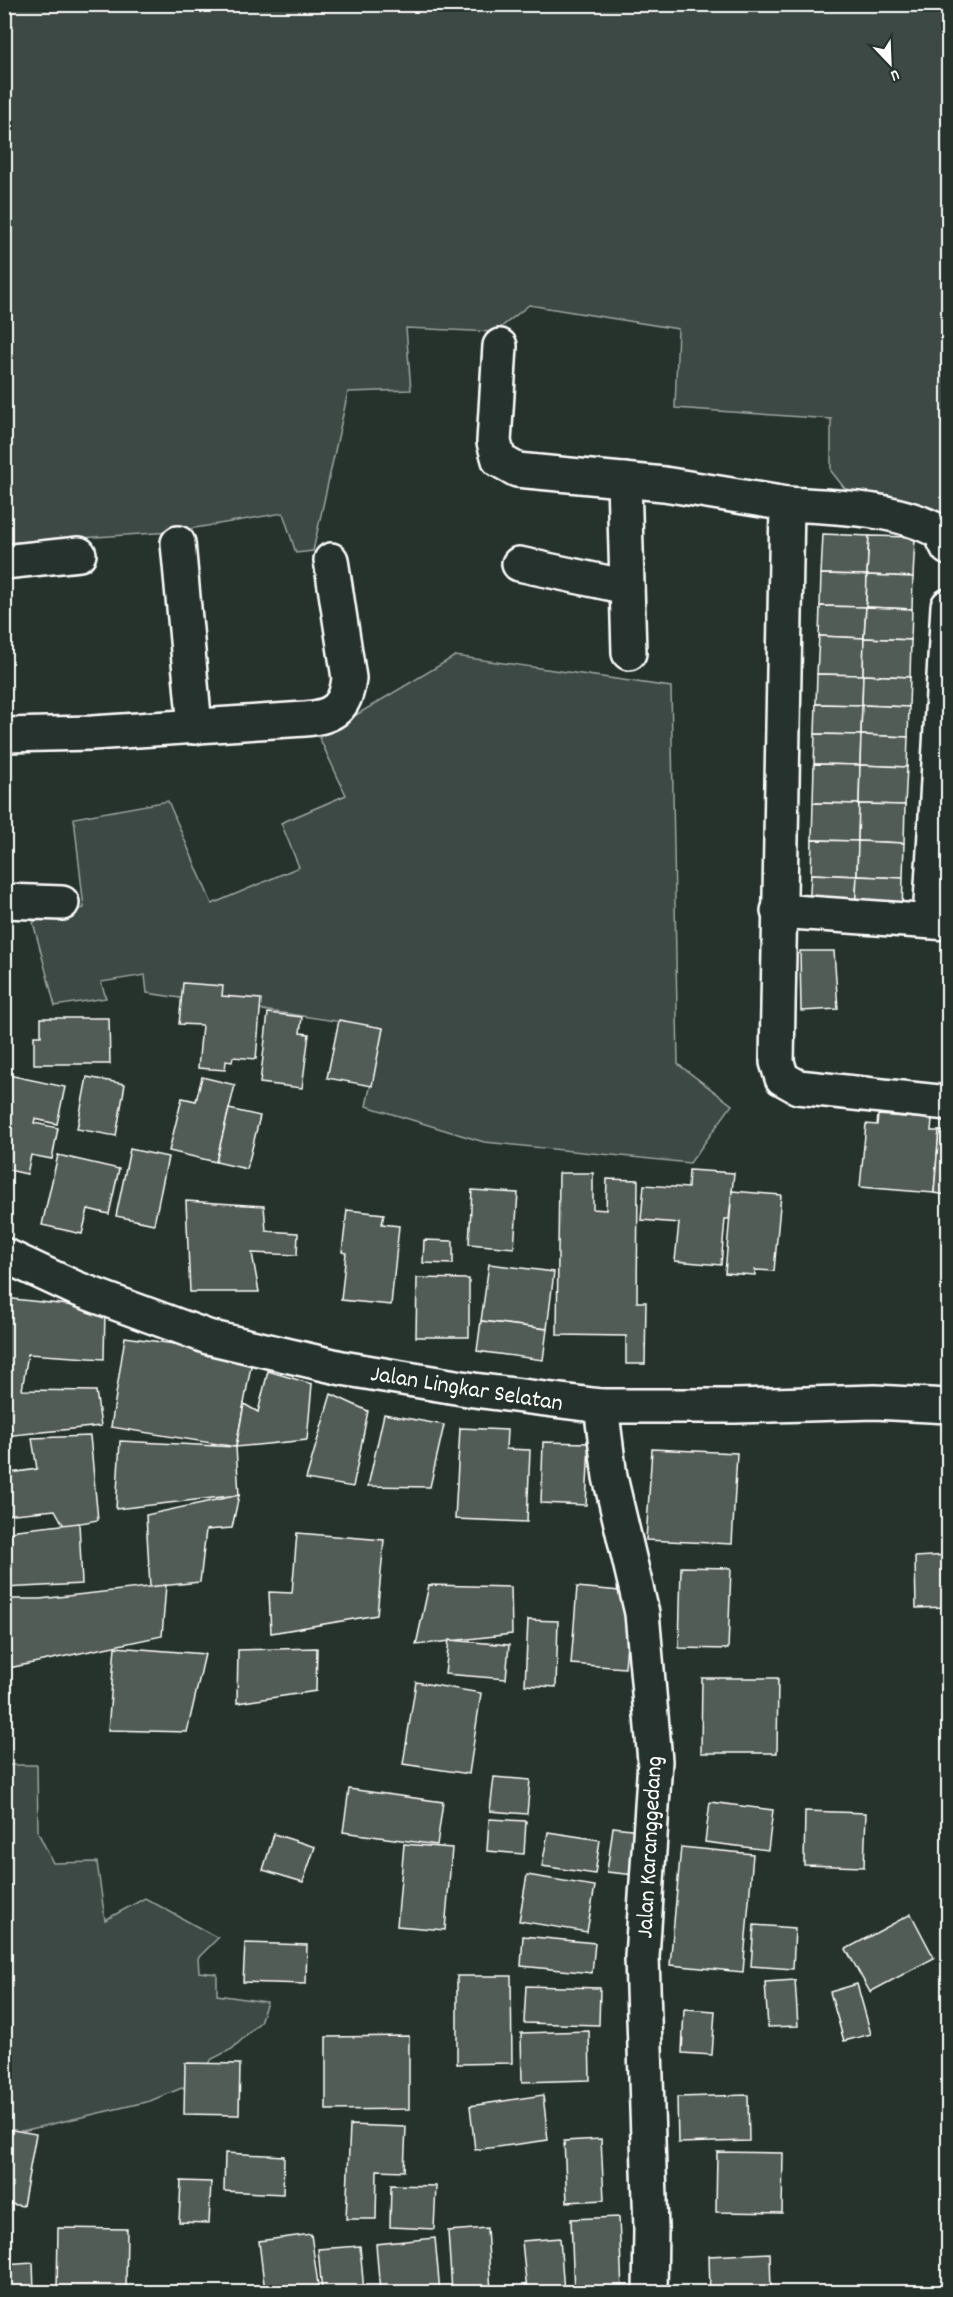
<svg xmlns="http://www.w3.org/2000/svg" width="953" height="2297" font-family="Dekko,sans-serif">
<style>
.green{fill:#3e4944;stroke:#9ea4a2;stroke-width:1.5}
.building{fill:#515c57;stroke:#fff;stroke-width:1.5}
.lines{fill:none;stroke-linecap:round;stroke-linejoin:round}
.minor-casing{stroke:#fff;stroke-width:38}
.minor{stroke:#26332d;stroke-width:33}
.labels{text-anchor:middle;stroke-width:5;stroke-linejoin:round;paint-order:stroke}
.street-label{font-size:24px;fill:#fff;stroke:#26332d}
</style>
<rect width="100%" height="100%" fill="#26332d"/>
<filter id="ink" filterUnits="userSpaceOnUse"><feTurbulence type="fractalNoise" baseFrequency=".0167" numOctaves="2"/><feDisplacementMap in="SourceGraphic" scale="12" xChannelSelector="R" yChannelSelector="G"/><feConvolveMatrix kernelMatrix="1 2 1 2 8 2 1 2 1" color-interpolation-filters="sRGB"/></filter>
<g filter="url(#ink)">
<g class="green">
<polygon points="5,5 948,5 948,523 853,499 831,471 831,419 675,408 678,329 529,305 495,332 406,328 411,390 348,392 313,551 296,553 283,513 171,532 5,543 9,519 4,508"/>
<polygon points="455,656 671,687 678,1064 732,1105 690,1163 484,1142 366,1106 383,1028 147,993 145,975 101,982 106,998 55,1006 33,922 84,908 74,818 168,801 212,904 299,867 281,823 346,795 319,737"/>
<polygon points="5,1765 37,1765 38,1832 53,1863 97,1862 105,1920 145,1898 218,1938 198,1958 199,1972 217,1974 217,1995 267,2002 260,2022 232,2049 212,2059 189,2085 150,2101 5,2135"/>
</g>
<g class="building">
<polygon points="823,534 869,536 867,575 821,574"/>
<polygon points="869,536 915,537 913,577 867,575"/>
<polygon points="821,574 867,575 866,607 820,606"/>
<polygon points="867,575 913,577 912,609 866,607"/>
<polygon points="820,606 866,607 864,638 819,636"/>
<polygon points="866,607 912,609 911,640 864,638"/>
<polygon points="819,636 864,638 863,675 817,674"/>
<polygon points="864,638 911,640 910,677 863,675"/>
<polygon points="817,674 863,675 862,705 816,704"/>
<polygon points="863,675 910,677 909,707 862,705"/>
<polygon points="816,704 862,705 861,735 815,734"/>
<polygon points="862,705 909,707 908,737 861,735"/>
<polygon points="815,734 861,735 860,765 814,764"/>
<polygon points="861,735 908,737 907,767 860,765"/>
<polygon points="814,764 860,765 859,804 813,803"/>
<polygon points="860,765 907,767 905,805 859,804"/>
<polygon points="813,803 859,804 858,841 812,840"/>
<polygon points="859,804 905,805 904,843 858,841"/>
<polygon points="812,840 858,841 857,876 811,874"/>
<polygon points="858,841 904,843 903,878 857,876"/>
<polygon points="811,874 857,876 855,911 809,909"/>
<polygon points="857,876 903,878 902,912 855,911"/>
<polygon points="800,951 834,951 838,1009 801,1011"/>
<polygon points="183,983 223,986 222,996 261,999 256,1059 233,1057 232,1062 226,1061 225,1070 198,1068 202,1025 179,1024"/>
<polygon points="268,1013 302,1017 300,1033 309,1034 302,1088 260,1083"/>
<polygon points="41,1018 109,1018 110,1064 34,1064 34,1036 41,1036"/>
<polygon points="339,1020 383,1028 372,1086 327,1078"/>
<polygon points="4,1074 65,1087 57,1124 35,1119 34,1123 58,1128 52,1159 31,1155 27,1174 4,1169"/>
<polygon points="87,1077 125,1084 116,1136 77,1129"/>
<polygon points="202,1077 235,1085 216,1162 169,1151 182,1098 196,1101"/>
<polygon points="229,1109 260,1116 247,1169 216,1162"/>
<polygon points="878,1115 932,1119 931,1131 939,1131 934,1193 860,1187 866,1124 877,1125"/>
<polygon points="939,1131 948,1132 948,1195 934,1193"/>
<polygon points="130,1149 168,1157 154,1224 116,1216"/>
<polygon points="58,1155 119,1169 109,1214 88,1209 82,1234 42,1225"/>
<polygon points="689,1170 734,1173 729,1219 725,1219 721,1265 675,1261 679,1223 641,1220 644,1185 688,1188"/>
<polygon points="559,1173 593,1173 593,1209 606,1210 607,1179 638,1180 637,1302 646,1302 645,1364 626,1364 626,1336 557,1335"/>
<polygon points="472,1190 518,1193 514,1248 469,1244"/>
<polygon points="732,1191 781,1195 774,1271 755,1270 755,1275 725,1273"/>
<polygon points="186,1201 264,1206 266,1231 298,1233 297,1255 252,1253 259,1292 190,1292"/>
<polygon points="347,1210 384,1214 382,1224 399,1226 391,1305 341,1300 346,1253 342,1252"/>
<polygon points="424,1240 453,1241 453,1264 423,1263"/>
<polygon points="489,1264 554,1272 547,1329 481,1321"/>
<polygon points="417,1278 469,1279 469,1337 416,1337"/>
<polygon points="4,1298 105,1309 104,1359 28,1354 22,1390 96,1391 101,1426 4,1436"/>
<polygon points="481,1321 547,1329 543,1360 477,1351"/>
<polygon points="125,1337 253,1355 236,1447 111,1427"/>
<polygon points="268,1371 312,1384 307,1440 236,1447 244,1404 258,1412"/>
<polygon points="331,1394 368,1411 353,1487 306,1479"/>
<polygon points="384,1414 444,1425 430,1487 368,1486"/>
<polygon points="460,1428 507,1430 506,1449 530,1450 527,1522 455,1519"/>
<polygon points="90,1436 98,1520 64,1526 55,1510 4,1515 4,1474 37,1469 32,1438"/>
<polygon points="120,1441 236,1447 239,1495 116,1509"/>
<polygon points="543,1442 589,1443 586,1505 541,1503"/>
<polygon points="652,1449 737,1453 732,1544 646,1540"/>
<polygon points="239,1495 232,1528 206,1530 200,1582 150,1587 146,1515"/>
<polygon points="79,1523 82,1584 4,1588 4,1536 17,1530"/>
<polygon points="297,1533 384,1540 377,1615 271,1633 269,1592 292,1593"/>
<polygon points="948,1555 948,1607 916,1608 915,1557"/>
<polygon points="681,1567 731,1568 728,1649 679,1648"/>
<polygon points="166,1585 162,1636 4,1669 5,1599 40,1599"/>
<polygon points="429,1585 511,1587 512,1634 416,1645"/>
<polygon points="577,1587 631,1592 625,1668 571,1664"/>
<polygon points="528,1620 558,1621 556,1687 525,1685"/>
<polygon points="449,1640 509,1645 506,1679 445,1674"/>
<polygon points="115,1647 205,1654 187,1732 108,1730"/>
<polygon points="317,1648 316,1691 237,1703 238,1650"/>
<polygon points="702,1678 778,1678 777,1753 701,1753"/>
<polygon points="416,1682 481,1693 469,1774 403,1764"/>
<polygon points="494,1777 530,1780 527,1814 490,1811"/>
<polygon points="349,1789 443,1802 437,1845 343,1832"/>
<polygon points="710,1802 773,1810 768,1850 705,1842"/>
<polygon points="805,1811 866,1813 864,1867 804,1865"/>
<polygon points="489,1819 526,1821 524,1854 487,1851"/>
<polygon points="613,1827 640,1830 635,1875 607,1872"/>
<polygon points="548,1832 600,1840 595,1874 542,1866"/>
<polygon points="274,1834 315,1847 303,1882 263,1870"/>
<polygon points="404,1844 452,1848 445,1930 397,1926"/>
<polygon points="681,1847 753,1854 743,1972 670,1965"/>
<polygon points="527,1875 595,1886 587,1932 519,1921"/>
<polygon points="911,1914 934,1958 870,1992 846,1949"/>
<polygon points="754,1925 795,1928 793,1969 751,1966"/>
<polygon points="523,1936 595,1943 592,1973 521,1966"/>
<polygon points="245,1943 307,1945 306,1984 243,1982"/>
<polygon points="457,1976 511,1976 512,2063 457,2064"/>
<polygon points="795,1980 798,2026 768,2027 765,1982"/>
<polygon points="857,1984 871,2034 844,2041 830,1992"/>
<polygon points="526,1986 600,1988 599,2025 524,2023"/>
<polygon points="684,2009 715,2011 712,2055 682,2053"/>
<polygon points="589,2031 590,2080 522,2082 521,2033"/>
<polygon points="409,2036 409,2109 326,2110 326,2037"/>
<polygon points="185,2063 240,2064 239,2115 184,2114"/>
<polygon points="543,2095 548,2140 475,2150 470,2106"/>
<polygon points="748,2095 749,2141 678,2143 677,2097"/>
<polygon points="350,2125 406,2127 404,2171 377,2170 376,2219 346,2219"/>
<polygon points="7,2129 36,2134 23,2206 4,2203"/>
<polygon points="601,2139 604,2200 567,2202 564,2141"/>
<polygon points="717,2152 783,2153 782,2213 716,2212"/>
<polygon points="225,2153 284,2156 283,2194 224,2191"/>
<polygon points="181,2181 211,2182 209,2223 179,2222"/>
<polygon points="391,2185 436,2186 434,2229 390,2227"/>
<polygon points="619,2217 622,2292 574,2292 571,2219"/>
<polygon points="58,2228 127,2229 126,2292 57,2292"/>
<polygon points="487,2228 491,2292 452,2292 448,2231"/>
<polygon points="311,2234 319,2292 265,2292 259,2241"/>
<polygon points="435,2238 440,2292 380,2292 376,2244"/>
<polygon points="560,2238 564,2292 527,2292 522,2241"/>
<polygon points="360,2246 364,2292 322,2292 318,2249"/>
<polygon points="770,2253 771,2292 710,2292 709,2256"/>
<polygon points="33,2263 34,2292 4,2292 4,2265"/>
</g>
<g class="lines">
<g class="minor-casing">
<g id="minor">
<polyline points="500,346 494,442 499,460 517,470 664,484 787,504 777,1062 782,1078 798,1087 948,1103"/>
<polyline points="624,480 629,653"/>
<path d="M787,504C837,507 895,507 940,532L948,548"/>
<polyline points="178,543 195,727"/>
<polyline points="4,562 79,554"/>
<polyline points="519,564 627,587"/>
<path d="M4,735L92,733L305,719C334,717 346,707 349,678L331,560"/>
<polyline points="4,901 62,903"/>
<polyline points="778,911 948,923"/>
<polyline points="930,920 948,606"/>
<polyline points="4,1255 75,1288 208,1337 342,1368 474,1390 601,1406 736,1406 875,1402 948,1406"/>
<polyline points="601,1406 610,1477 642,1613 655,1761 642,1957 651,2229 650,2292"/>
</g>
</g>
<use href="#minor" class="minor"/>
</g>
</g>
<g class="labels">
<g class="street-label">
<text transform="translate(467 1387) rotate(9)" y="8">Jalan Lingkar Selatan</text>
<text transform="translate(648 1847) rotate(-87)" y="8">Jalan Karanggedang</text>
</g>
</g>
<rect width="953" height="2297" fill="none" stroke="#26332d" stroke-width="24"/>
<rect x="12" y="12" width="929" height="2273" fill="none" stroke="#fff" stroke-width="2" filter="url(#ink)"/>
<g transform="translate(890 63) rotate(157)" stroke="#26332d" stroke-width="4.5" paint-order="stroke">
<path d="M0-4.5L10 22L0 15L-10 22Z" fill="#ffffff"/>
<text y="-9" font-size="16" font-weight="bold" text-anchor="middle" fill="#ffffff">U</text>
</g>
</svg>
